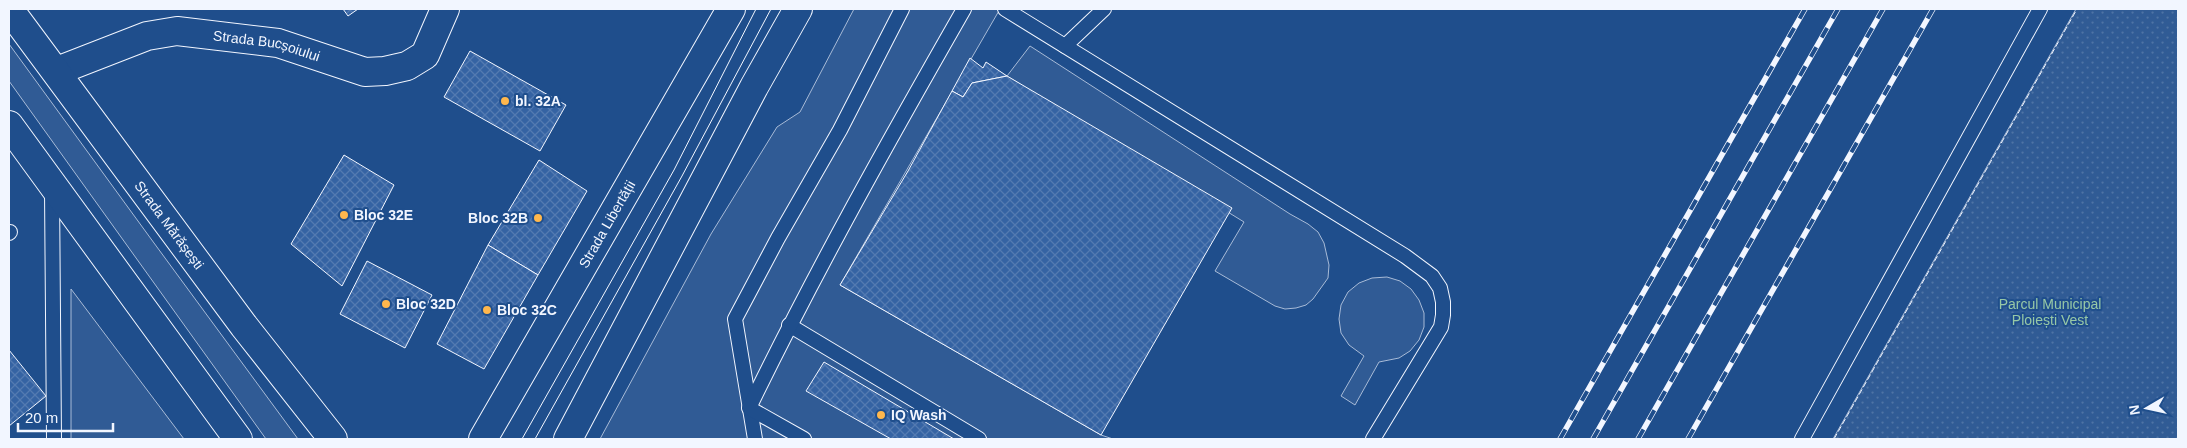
<svg xmlns="http://www.w3.org/2000/svg" width="2187" height="448" font-family="Arial,sans-serif">
<style>
.built{fill:#305b95;stroke:#a8bbd7}
.park{fill:url(#park-dots);stroke:#a8bbd7}
.building{fill:url(#building-cross-hatch);stroke:#f2f6ff}
.lines{fill:none;stroke-linecap:round;stroke-linejoin:round}
.service-casing{stroke:#f2f6ff;stroke-width:16}
.minor-casing{stroke:#f2f6ff;stroke-width:30}
.secondary-casing{stroke:#f2f6ff;stroke-width:30}
.service{stroke:#1f4e8c;stroke-width:14}
.minor{stroke:#1f4e8c;stroke-width:28}
.secondary{stroke:#1f4e8c;stroke-width:28}
.tram{stroke:#f2f6ff;stroke-width:1}
.rail-casing{stroke:#f2f6ff;stroke-width:5.5}
.rail{stroke:#1f4e8c;stroke-width:4;stroke-dasharray:11;stroke-linecap:butt}
.fence{stroke:#f2f6ff;stroke-width:1;stroke-dasharray:6 2.5;stroke-linecap:butt}
.poi-dot{fill:#ffb74d;stroke:#1f4e8c;stroke-width:2}
.labels{text-anchor:middle;stroke-width:4;stroke-linejoin:round;paint-order:stroke}
.street-label{font-size:14px;fill:#f2f6ff;stroke:#1f4e8c}
.poi-label{font-size:14px;font-weight:bold;fill:#f2f6ff;stroke:#1f4e8c;text-anchor:start}
.park-label{font-size:14px;fill:#97c8a6;stroke:#1f4e8c}
</style>
<defs>
<pattern id="park-dots" width="8" height="8" patternUnits="userSpaceOnUse" patternTransform="scale(1.25)"><rect width="8" height="8" fill="#305b95"/><path d="M2 2h.1M6 6h.1" fill="none" stroke="#4e73a5" stroke-width="1.8" stroke-linecap="round"/></pattern>
<pattern id="building-cross-hatch" width="8" height="8" patternUnits="userSpaceOnUse" patternTransform="scale(1.25)"><rect width="8" height="8" fill="#3563a3"/><path d="M0 0l8 8M0 8l8-8" fill="none" stroke="#537ab1"/></pattern>
</defs>
<rect width="100%" height="100%" fill="#1f4e8c"/>
<g class="built">
<polygon points="854,9 1000,9 840,285 1101,435 1113,439 600,439 711,234 777,127 800,112"/>
<polygon points="9,44 154,243 298,439 266,439 9,81"/>
<polygon points="1030,46 1290,214 1308,224 1318,232 1324,243 1329,265 1328,278 1313,299 1306,305 1296,308 1285,309 1275,306 1215,271 1244,222 1007,76"/>
<polygon points="1387,277 1400,281 1411,289 1419,300 1424,313 1424,327 1419,340 1410,351 1399,358 1379,362 1355,405 1341,396 1364,356 1349,345 1341,333 1339,319 1341,305 1348,292 1359,283 1372,278"/>
<polygon points="71,289 184,439 71,439"/>
</g>
<polygon class="park" points="2076,9 2178,9 2178,439 1833,439"/>
<g class="building">
<polygon points="343,9 358,9 348,16"/>
<polygon points="470,51 566,105 540,151 444,97"/>
<polygon points="970,58 983,68 986,62 1007,76 972,83 963,97 952,91"/>
<polygon points="1007,76 1232,208 1101,435 840,285 908,171 952,91 963,97 972,83"/>
<polygon points="344,155 394,185 342,286 291,244"/>
<polygon points="539,160 587,191 538,275 488,245"/>
<polygon points="488,245 538,275 484,369 437,344"/>
<polygon points="367,261 432,295 405,348 340,314"/>
<polygon points="9,350 46,396 9,426"/>
<polygon points="824,362 954,439 891,439 806,391"/>
</g>
<g class="lines">
<g class="service-casing">
<g id="service">
<polyline points="1005,9 1405,256 1432,276 1440,288 1443,302 1443,315 1441,327 1373,439"/>
<polyline points="1065,46 1104,9"/>
<polyline points="52,190 54,439"/>
<polyline points="9,233 10,232"/>
<polyline points="789,325 979,439"/>
<polyline points="755,439 735,319 778,238 840,130 902,9"/>
<path d="M804,439L749,408C815,272 889,140 964,9"/>
<polyline points="1802,439 2040,9"/>
</g>
</g>
<g class="minor-casing">
<g id="minor">
<path id="s1" d="M57,71L147,36L177,31L278,43L365,72L385,71L407,66L425,55L445,9"/>
</g>
</g>
<g class="secondary-casing">
<g id="secondary">
<path id="s2" d="M9,9L244,326L333,439"/>
<polyline points="9,125 238,439"/>
<path id="s3" d="M483,439L731,9"/>
<polyline points="568,439 754,87 798,9"/>
</g>
</g>
<use href="#service" class="service"/>
<use href="#minor" class="minor"/>
<use href="#secondary" class="secondary"/>
<g class="tram">
<polyline points="522,439 674,170 756,9"/>
<polyline points="535,439 682,176 771,9"/>
</g>
<g class="rail-casing">
<g id="rail">
<polyline points="1560,439 1805,9"/>
<polyline points="1593,439 1838,9"/>
<polyline points="1638,439 1883,9"/>
<polyline points="1688,439 1933,9"/>
</g>
</g>
<use href="#rail" class="rail"/>
<polyline class="fence" points="1834,439 2077,9"/>
</g>
<g class="poi-dot">
<circle cx="505" cy="101" r="5"/>
<circle cx="344" cy="215" r="5"/>
<circle cx="538" cy="218" r="5"/>
<circle cx="386" cy="304" r="5"/>
<circle cx="487" cy="310" r="5"/>
<circle cx="881" cy="415" r="5"/>
</g>
<g class="labels">
<g class="street-label">
<text dy="5" stroke="none"><textPath href="#s1" startOffset="218">Strada Bucșoiului</textPath></text>
<text dy="5" stroke="none"><textPath href="#s3" startOffset="248">Strada Libertății</textPath></text>
<text dy="5" stroke="none"><textPath href="#s2" startOffset="269">Strada Mărășești</textPath></text>
</g>
<g class="poi-label">
<text x="515" y="106">bl. 32A</text>
<text x="354" y="220">Bloc 32E</text>
<text x="528" y="223" text-anchor="end">Bloc 32B</text>
<text x="396" y="309">Bloc 32D</text>
<text x="497" y="315">Bloc 32C</text>
<text x="891" y="420">IQ Wash</text>
</g>
<g class="park-label">
<text x="2050" y="309">Parcul Municipal<tspan x="2050" dy="16">Ploiești Vest</tspan></text>
</g>
</g>
<rect width="2187" height="448" fill="none" stroke="#f2f6ff" stroke-width="20"/>
<g transform="translate(2147 408) rotate(261)" stroke="#1f4e8c" stroke-width="4" paint-order="stroke">
<path d="M0-4L9 19L0 12L-9 19Z" fill="#f2f6ff"/>
<text y="-8" font-size="14" font-weight="bold" text-anchor="middle" fill="#f2f6ff">N</text>
</g>
<path d="M18 423v8h95v-8" fill="none" stroke="#f2f6ff" stroke-width="2.5"/>
<text x="25" y="423" font-size="15" fill="#f2f6ff" stroke="#1f4e8c" stroke-width="4" paint-order="stroke">20 m</text>
</svg>
